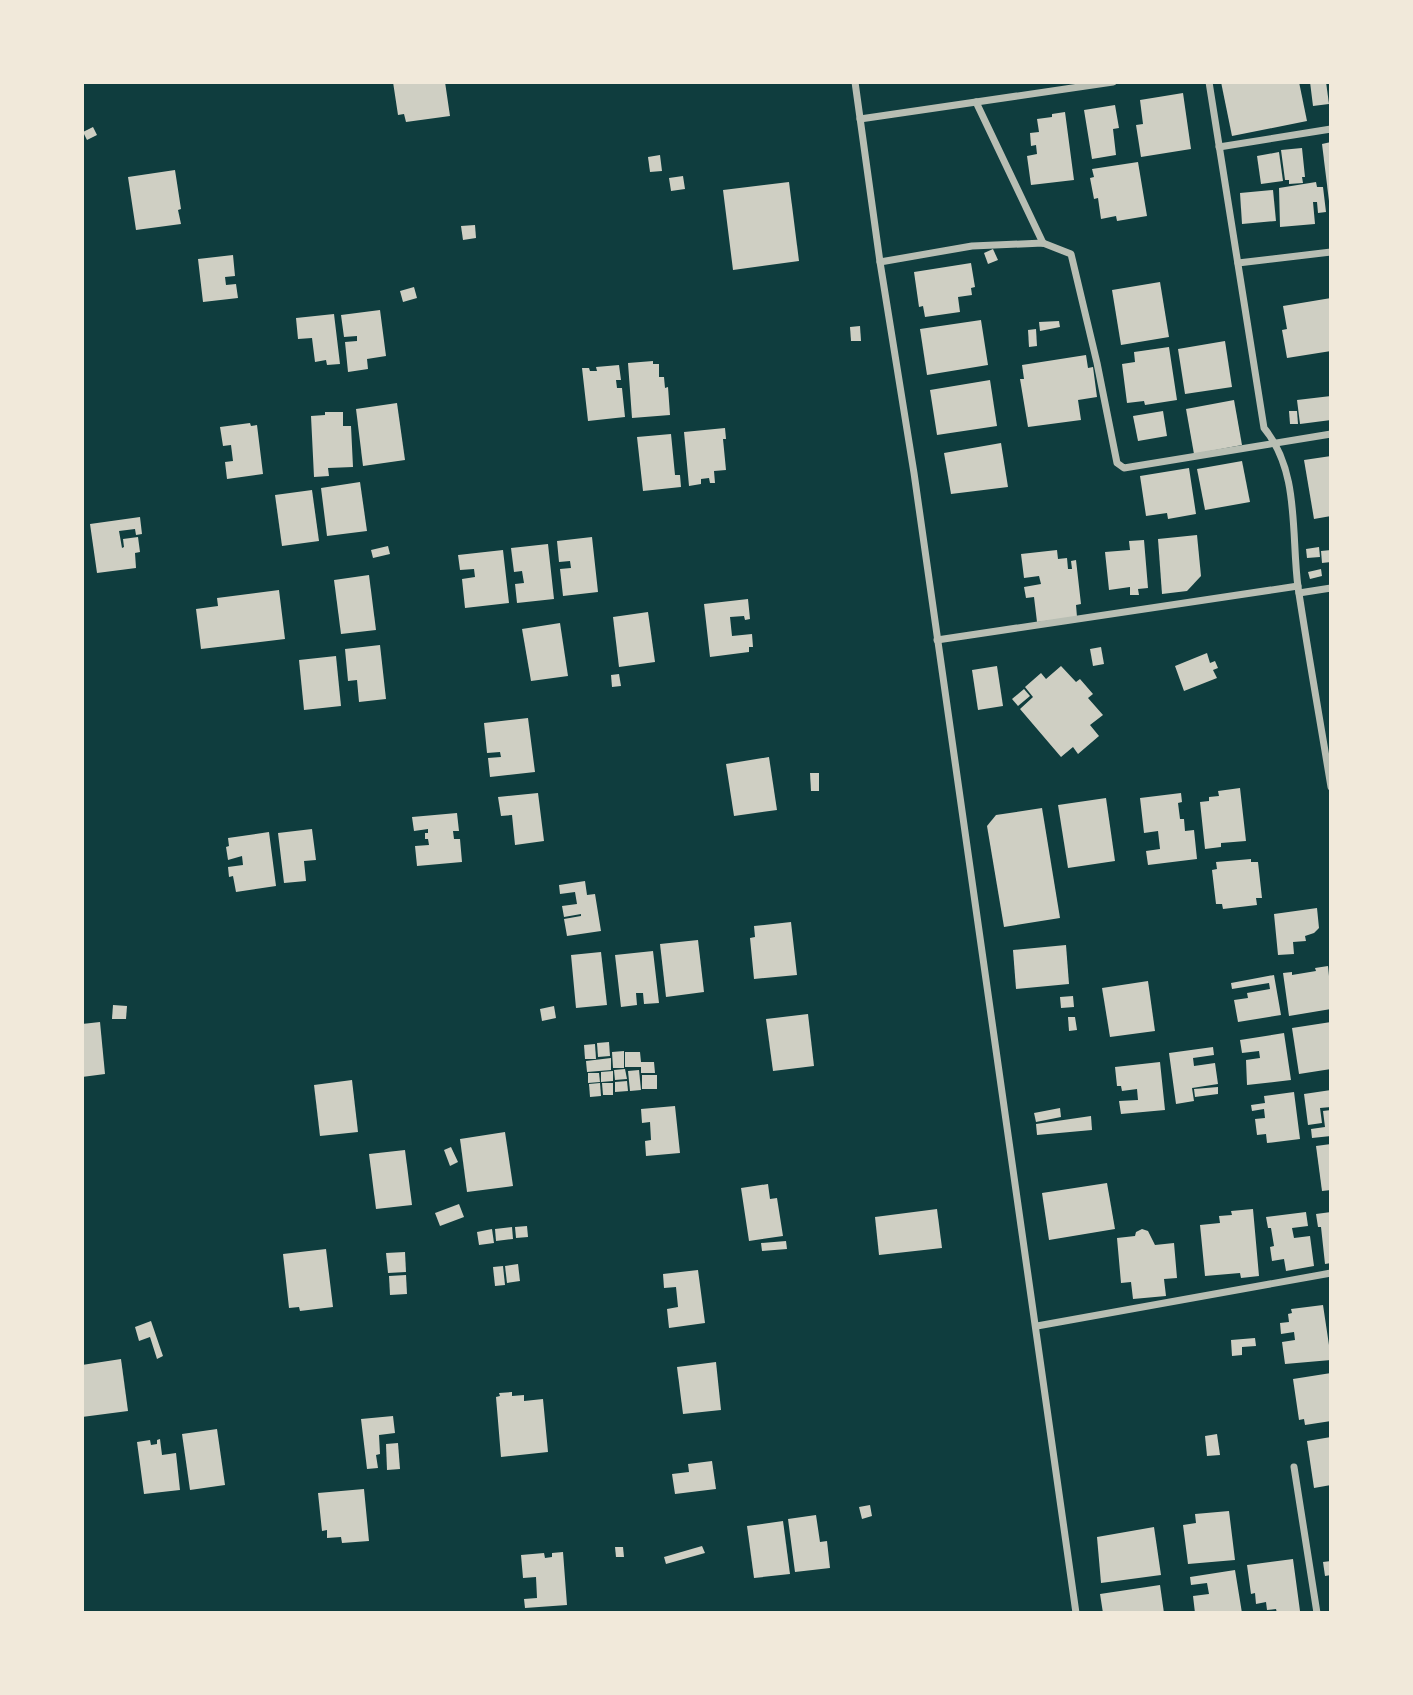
<svg xmlns="http://www.w3.org/2000/svg" width="1413" height="1695" font-family="Arial,sans-serif">
<style>
.building{fill:#cfcfc3}
.lines{fill:none;stroke-linecap:round;stroke-linejoin:round}
.minor{stroke:#b8beb3;stroke-width:7}
</style>
<rect width="100%" height="100%" fill="#0f3d3e"/>
<g class="building">
<polygon points="393,82 445,82 450,116 406,122 404,114 398,115"/>
<polygon points="1221,82 1299,82 1307,121 1232,136"/>
<polygon points="1310,82 1326,82 1329,104 1313,106"/>
<polygon points="1183,93 1191,149 1141,157 1136,125 1143,124 1140,100"/>
<polygon points="1115,105 1119,128 1113,129 1116,155 1092,159 1084,110"/>
<polygon points="1065,112 1074,180 1031,185 1027,156 1037,154 1036,145 1031,146 1030,133 1039,132 1037,119 1052,117 1052,114"/>
<polygon points="93,127 97,135 87,140 83,132"/>
<polygon points="1331,142 1331,201 1329,201 1322,144"/>
<polygon points="1302,148 1305,177 1302,177 1303,183 1289,184 1289,180 1285,180 1281,150"/>
<polygon points="1279,152 1283,181 1261,184 1257,156"/>
<polygon points="660,155 662,171 650,172 648,157"/>
<polygon points="1138,162 1147,216 1117,221 1116,216 1101,219 1098,198 1094,199 1090,178 1094,177 1092,169"/>
<polygon points="175,170 181,209 178,210 181,224 136,230 128,177"/>
<polygon points="683,176 685,189 671,191 669,178"/>
<polygon points="789,182 799,261 733,270 723,190"/>
<polygon points="1316,182 1317,187 1323,187 1326,212 1318,213 1317,202 1313,202 1315,224 1280,227 1279,188"/>
<polygon points="1273,190 1276,221 1242,224 1240,193"/>
<polygon points="475,225 476,238 463,240 461,226"/>
<polygon points="993,249 998,260 988,264 984,253"/>
<polygon points="233,255 235,276 225,277 226,285 236,284 238,298 203,302 198,259"/>
<polygon points="971,263 975,287 971,288 972,295 958,297 960,312 925,317 923,306 919,307 914,272"/>
<polygon points="1160,282 1169,337 1121,345 1112,290"/>
<polygon points="414,287 417,298 403,302 400,291"/>
<polygon points="1331,298 1331,351 1287,358 1282,330 1287,329 1283,306"/>
<polygon points="380,310 386,356 367,359 368,369 348,372 345,342 357,341 357,336 344,337 341,315"/>
<polygon points="334,314 340,364 327,365 326,360 315,362 312,338 298,339 296,318"/>
<polygon points="981,320 988,365 927,375 920,329"/>
<polygon points="1059,321 1060,327 1040,331 1039,322"/>
<polygon points="860,326 861,341 851,341 850,327"/>
<polygon points="1036,329 1037,346 1029,347 1028,330"/>
<polygon points="1225,341 1232,387 1185,394 1178,349"/>
<polygon points="1169,347 1177,400 1145,405 1144,401 1127,403 1122,364 1135,362 1134,352"/>
<polygon points="1086,355 1088,368 1093,367 1097,397 1078,400 1081,420 1028,427 1020,379 1024,379 1022,365"/>
<polygon points="653,361 653,364 659,364 659,377 664,377 665,388 668,387 670,415 632,418 628,363"/>
<polygon points="619,365 621,380 616,380 617,388 622,388 625,417 588,421 582,368 589,368 590,371 597,371 596,367"/>
<polygon points="990,380 997,426 937,435 930,390"/>
<polygon points="1331,396 1331,420 1300,424 1297,400"/>
<polygon points="1234,400 1242,445 1194,454 1186,409"/>
<polygon points="397,403 405,460 363,466 356,409"/>
<polygon points="1163,411 1167,436 1138,441 1133,416"/>
<polygon points="1289,411 1297,411 1298,424 1290,424"/>
<polygon points="325,412 343,412 343,426 351,426 353,467 328,468 329,476 314,477 311,416 325,415"/>
<polygon points="250,423 251,426 257,425 263,474 227,479 225,462 233,461 231,445 223,446 220,427"/>
<polygon points="725,428 726,439 723,439 726,470 714,471 715,483 710,483 709,478 701,479 701,484 689,486 684,432"/>
<polygon points="671,434 675,475 680,475 681,487 643,491 637,437"/>
<polygon points="1001,443 1008,487 951,494 944,453"/>
<polygon points="1331,456 1331,516 1314,519 1304,460"/>
<polygon points="1242,461 1250,502 1205,510 1197,469"/>
<polygon points="1189,468 1196,514 1168,519 1167,513 1146,516 1140,476"/>
<polygon points="360,482 367,531 327,536 321,488"/>
<polygon points="312,490 319,541 282,546 275,495"/>
<polygon points="140,517 142,534 136,535 135,529 119,531 122,548 124,547 123,539 138,537 140,552 135,553 136,568 97,573 90,524"/>
<polygon points="1197,535 1201,576 1187,591 1162,594 1158,539"/>
<polygon points="592,537 598,592 563,596 560,569 571,568 570,561 559,562 557,541"/>
<polygon points="1144,540 1148,588 1138,589 1139,595 1130,595 1130,587 1109,590 1105,552 1130,550 1129,541"/>
<polygon points="548,544 554,599 517,603 515,584 524,583 522,571 514,572 511,548"/>
<polygon points="388,546 390,554 373,558 371,550"/>
<polygon points="1319,547 1320,557 1307,558 1306,549"/>
<polygon points="503,550 509,603 465,608 462,579 475,577 474,569 460,570 458,555"/>
<polygon points="1057,550 1058,559 1067,558 1068,569 1072,569 1071,561 1076,560 1081,604 1076,605 1077,617 1037,622 1034,597 1026,598 1024,587 1041,584 1039,576 1024,578 1021,554"/>
<polygon points="1331,550 1331,562 1322,563 1321,551"/>
<polygon points="1321,569 1322,576 1310,579 1308,572"/>
<polygon points="369,575 376,630 341,634 334,580"/>
<polygon points="279,590 285,639 201,649 196,609 218,606 217,598"/>
<polygon points="748,599 750,619 745,620 744,616 730,617 732,636 752,634 753,647 749,647 749,652 710,657 704,604"/>
<polygon points="648,612 655,662 619,667 613,617"/>
<polygon points="560,623 568,676 531,681 522,629"/>
<polygon points="380,645 386,699 359,702 357,680 348,681 345,649"/>
<polygon points="1101,647 1104,664 1093,666 1090,649"/>
<polygon points="1207,653 1210,663 1215,661 1218,668 1213,670 1217,678 1184,691 1175,666"/>
<polygon points="336,656 341,706 304,710 299,660"/>
<polygon points="997,666 1003,706 978,710 972,670"/>
<polygon points="1061,666 1076,682 1080,679 1093,694 1088,698 1103,715 1090,725 1099,736 1078,754 1073,747 1061,757 1020,709 1033,697 1025,687 1041,673 1046,679"/>
<polygon points="619,674 621,686 612,687 611,675"/>
<polygon points="1024,689 1030,696 1018,706 1012,699"/>
<polygon points="528,718 535,772 490,777 488,758 501,757 500,752 487,753 484,723"/>
<polygon points="769,757 777,810 734,816 726,764"/>
<polygon points="810,773 819,773 819,791 811,791"/>
<polygon points="1240,788 1246,841 1221,843 1221,847 1205,849 1200,802 1209,801 1209,797 1219,796 1218,791"/>
<polygon points="538,793 544,841 515,845 512,815 501,816 498,797"/>
<polygon points="1181,793 1182,802 1178,803 1180,819 1184,819 1185,831 1194,830 1197,859 1148,865 1146,851 1160,849 1158,831 1144,833 1140,798"/>
<polygon points="1106,798 1115,861 1068,868 1058,805"/>
<polygon points="1042,808 1060,918 1004,927 987,826 996,815"/>
<polygon points="457,813 459,831 453,831 454,839 460,839 462,862 417,866 415,846 429,845 428,839 425,839 425,833 428,833 428,829 414,831 412,817"/>
<polygon points="312,829 316,860 304,861 306,881 284,883 278,833"/>
<polygon points="269,832 276,886 236,892 233,876 229,877 228,867 243,865 242,856 228,860 226,847 229,846 228,838"/>
<polygon points="1251,859 1251,862 1258,862 1262,898 1256,898 1257,905 1223,909 1222,904 1216,904 1212,870 1217,869 1216,862"/>
<polygon points="585,881 587,895 595,894 601,931 567,936 564,919 581,916 581,914 564,917 562,906 577,904 575,892 560,894 559,885"/>
<polygon points="1317,908 1319,928 1314,933 1305,936 1306,941 1293,942 1294,954 1278,955 1274,914"/>
<polygon points="791,922 797,975 754,979 750,938 755,937 754,926"/>
<polygon points="698,940 704,992 666,997 660,944"/>
<polygon points="1066,945 1069,984 1016,989 1013,950"/>
<polygon points="653,951 659,1003 644,1004 643,993 636,993 637,1005 621,1007 615,955"/>
<polygon points="601,952 607,1005 576,1008 571,955"/>
<polygon points="1328,966 1329,976 1331,975 1331,1009 1289,1016 1283,973 1292,972 1292,975 1316,971 1315,968"/>
<polygon points="1274,975 1281,1015 1238,1022 1234,1000 1248,998 1247,993 1270,989 1269,983 1232,989 1231,983"/>
<polygon points="1148,981 1155,1031 1110,1037 1102,988"/>
<polygon points="1073,996 1074,1007 1061,1008 1060,997"/>
<polygon points="113,1005 127,1006 126,1019 112,1019"/>
<polygon points="554,1006 556,1018 542,1021 540,1009"/>
<polygon points="808,1014 814,1066 773,1071 766,1019"/>
<polygon points="1068,1017 1075,1017 1077,1030 1069,1031"/>
<polygon points="100,1022 105,1074 82,1077 82,1024"/>
<polygon points="1331,1022 1331,1069 1299,1074 1292,1028"/>
<polygon points="1284,1033 1291,1080 1247,1085 1246,1060 1260,1058 1259,1051 1242,1053 1240,1040"/>
<polygon points="609,1042 610,1056 598,1057 597,1043"/>
<polygon points="595,1044 596,1059 585,1059 584,1045"/>
<polygon points="1213,1047 1214,1055 1193,1058 1194,1066 1215,1063 1218,1084 1192,1088 1194,1101 1176,1104 1169,1053"/>
<polygon points="624,1051 624,1068 613,1068 612,1052"/>
<polygon points="625,1052 640,1052 641,1062 654,1062 655,1073 641,1073 641,1067 625,1067"/>
<polygon points="611,1058 611,1070 587,1072 586,1061"/>
<polygon points="1160,1062 1165,1110 1121,1114 1119,1101 1138,1100 1137,1089 1122,1091 1121,1086 1117,1086 1115,1067"/>
<polygon points="625,1069 627,1079 615,1080 614,1070"/>
<polygon points="639,1070 641,1090 630,1091 628,1071"/>
<polygon points="613,1071 613,1081 601,1082 601,1072"/>
<polygon points="588,1073 599,1073 600,1082 588,1083"/>
<rect x="642" y="1075" width="15" height="14"/>
<polygon points="352,1080 358,1132 320,1136 314,1085"/>
<polygon points="627,1081 628,1091 615,1092 615,1082"/>
<polygon points="600,1083 601,1096 590,1097 589,1084"/>
<polygon points="602,1083 613,1083 613,1095 603,1095"/>
<polygon points="1218,1087 1218,1094 1195,1097 1194,1089"/>
<polygon points="1331,1090 1331,1107 1320,1108 1322,1123 1308,1125 1304,1094"/>
<polygon points="1294,1092 1300,1139 1267,1143 1266,1134 1257,1135 1255,1119 1265,1118 1264,1109 1252,1111 1251,1105 1265,1103 1264,1096"/>
<polygon points="675,1106 680,1153 646,1156 645,1141 651,1140 650,1122 642,1123 641,1109"/>
<polygon points="1060,1108 1061,1117 1036,1122 1034,1113"/>
<polygon points="1331,1110 1331,1136 1312,1138 1311,1129 1325,1127 1323,1111"/>
<polygon points="1091,1116 1092,1130 1037,1135 1036,1124"/>
<polygon points="505,1132 513,1186 467,1192 460,1139"/>
<polygon points="1331,1144 1331,1190 1322,1191 1316,1146"/>
<polygon points="451,1147 458,1162 450,1166 444,1150"/>
<polygon points="405,1150 412,1205 376,1209 369,1154"/>
<polygon points="1107,1183 1115,1229 1049,1240 1042,1193"/>
<polygon points="768,1184 770,1199 777,1198 783,1236 749,1241 741,1188"/>
<polygon points="459,1204 464,1217 440,1226 435,1213"/>
<polygon points="937,1209 942,1248 879,1255 875,1217"/>
<polygon points="1253,1209 1259,1276 1241,1278 1240,1273 1205,1276 1200,1225 1220,1223 1219,1216 1232,1215 1231,1211"/>
<polygon points="1306,1212 1308,1226 1292,1228 1294,1238 1310,1236 1314,1266 1286,1271 1284,1259 1272,1261 1270,1247 1274,1246 1271,1228 1268,1228 1266,1217"/>
<polygon points="1331,1212 1331,1263 1325,1264 1321,1227 1318,1227 1316,1214"/>
<polygon points="527,1226 528,1237 516,1238 515,1227"/>
<polygon points="512,1227 513,1239 496,1241 495,1229"/>
<polygon points="492,1229 494,1243 479,1245 477,1232"/>
<polygon points="1142,1229 1148,1231 1155,1245 1174,1243 1177,1278 1164,1279 1166,1296 1133,1299 1131,1282 1121,1283 1117,1238 1135,1236 1136,1232"/>
<polygon points="786,1241 787,1249 762,1251 761,1243"/>
<polygon points="326,1249 333,1307 300,1311 299,1307 289,1308 283,1254"/>
<polygon points="405,1252 406,1272 388,1273 386,1253"/>
<polygon points="518,1264 520,1281 507,1283 505,1266"/>
<polygon points="503,1266 505,1285 495,1286 493,1267"/>
<polygon points="698,1270 705,1323 669,1328 667,1309 678,1307 676,1287 664,1288 663,1274"/>
<polygon points="406,1275 407,1294 390,1295 389,1276"/>
<polygon points="1323,1305 1329,1345 1331,1344 1331,1360 1285,1364 1282,1342 1295,1340 1294,1332 1281,1334 1280,1323 1289,1322 1288,1314 1292,1313 1291,1309"/>
<polygon points="151,1321 163,1356 157,1359 150,1337 139,1341 135,1327"/>
<polygon points="1255,1338 1256,1346 1242,1347 1242,1355 1232,1356 1231,1340"/>
<polygon points="121,1359 128,1411 82,1417 82,1365"/>
<polygon points="716,1362 721,1410 683,1414 677,1367"/>
<polygon points="1331,1373 1331,1421 1305,1425 1304,1419 1299,1420 1293,1379"/>
<polygon points="512,1392 512,1396 524,1395 524,1401 543,1399 548,1452 501,1457 496,1397 500,1396 499,1393"/>
<polygon points="393,1416 395,1433 379,1435 380,1454 376,1455 378,1468 367,1469 361,1419"/>
<polygon points="217,1429 225,1485 190,1490 182,1434"/>
<polygon points="1217,1434 1220,1455 1207,1456 1205,1436"/>
<polygon points="1331,1437 1331,1485 1314,1488 1307,1441"/>
<polygon points="160,1439 162,1455 176,1453 180,1490 144,1494 137,1442 150,1440 151,1445 157,1444 157,1440"/>
<polygon points="398,1443 400,1469 387,1470 386,1444"/>
<polygon points="712,1461 716,1489 675,1494 672,1474 689,1472 688,1464"/>
<polygon points="364,1489 369,1541 342,1543 341,1537 327,1538 327,1530 322,1531 318,1493"/>
<polygon points="870,1505 872,1516 862,1519 859,1507"/>
<polygon points="1229,1511 1235,1560 1188,1564 1183,1525 1196,1523 1195,1514"/>
<polygon points="816,1515 820,1542 827,1541 830,1568 795,1572 788,1519"/>
<polygon points="783,1521 790,1574 754,1578 747,1526"/>
<polygon points="1154,1527 1161,1575 1101,1583 1097,1537"/>
<polygon points="702,1546 705,1553 666,1564 664,1557"/>
<polygon points="615,1547 623,1547 624,1557 616,1557"/>
<polygon points="563,1552 567,1605 525,1608 524,1599 537,1598 536,1577 523,1578 521,1555 544,1553 545,1558 552,1557 552,1553"/>
<polygon points="1293,1559 1300,1611 1277,1613 1276,1609 1267,1610 1266,1602 1256,1604 1255,1593 1251,1594 1247,1565"/>
<polygon points="1331,1561 1331,1575 1325,1576 1323,1562"/>
<polygon points="1235,1570 1242,1613 1195,1613 1193,1596 1209,1594 1207,1583 1191,1585 1190,1577"/>
<polygon points="1160,1585 1164,1613 1103,1613 1100,1594"/>
</g>
<g class="lines">
<g class="minor">
<polyline points="855,82 880,262 914,473 1076,1613"/>
<path d="M1209,82L1264,428C1300,471 1291,534 1298,587C1308,653 1320,720 1331,787"/>
<polyline points="976,102 1043,243"/>
<polyline points="860,119 1113,82"/>
<polyline points="1219,147 1331,129"/>
<polyline points="880,262 972,246 1043,243 1071,254 1097,363 1117,463 1124,468 1331,434"/>
<polyline points="1238,263 1331,252"/>
<polyline points="1299,593 1331,588"/>
<polyline points="937,640 1298,586"/>
<polyline points="1037,1326 1331,1273"/>
<polyline points="1294,1467 1317,1613"/>
</g>
</g>
<rect width="1413" height="1695" fill="none" stroke="#f1e9da" stroke-width="168"/>
</svg>
